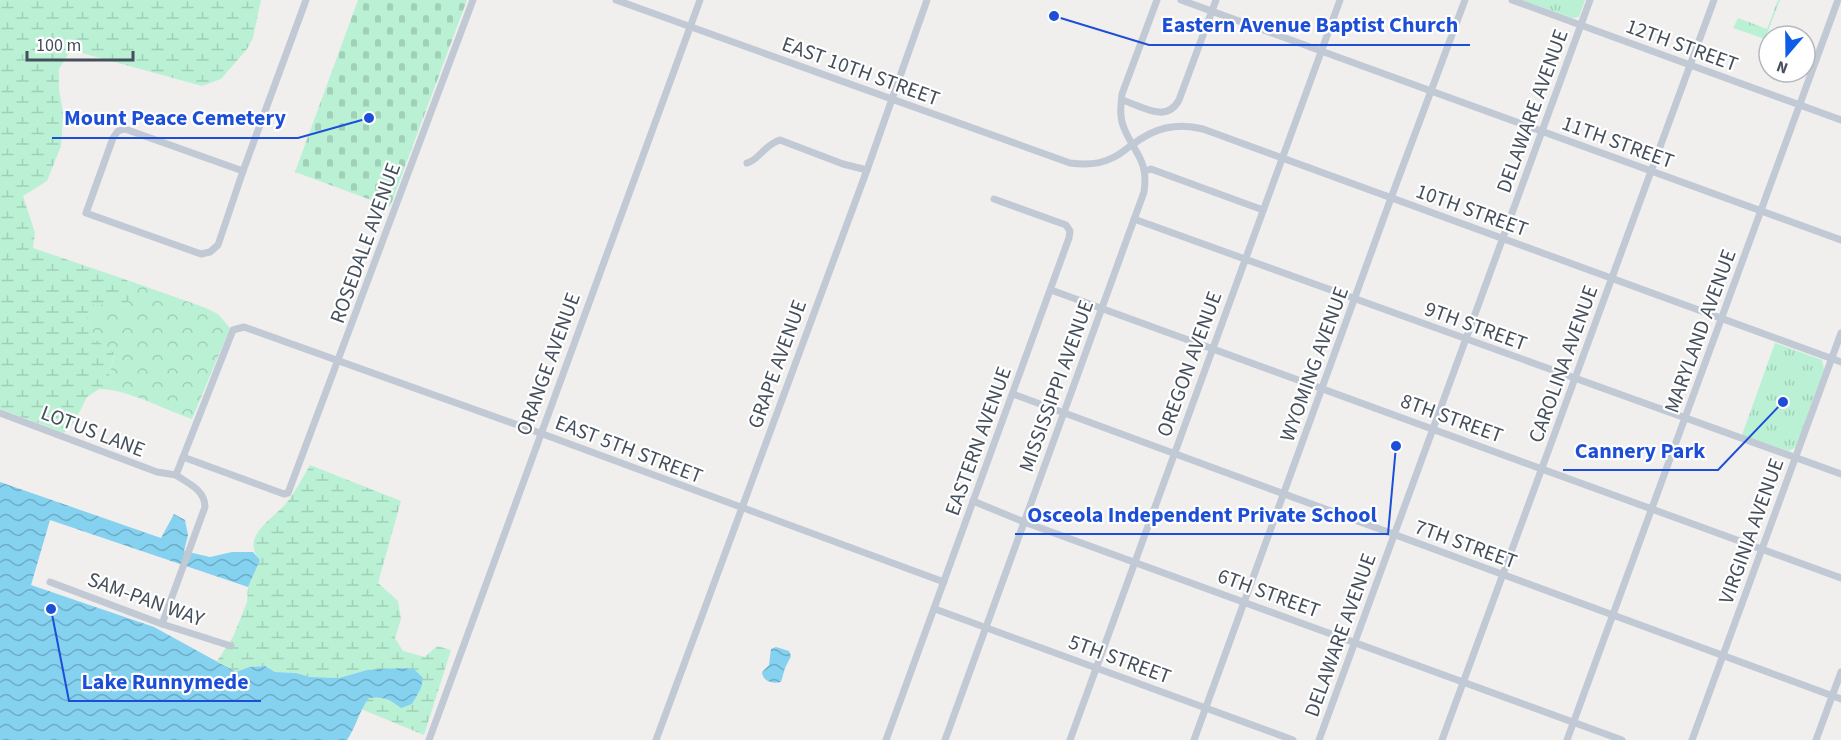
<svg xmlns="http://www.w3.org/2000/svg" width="1841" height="740" font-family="'Source Sans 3',sans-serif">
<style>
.grass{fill:url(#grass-tufts)}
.forest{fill:url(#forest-crowns)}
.wetland{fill:url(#wetland-marsh)}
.cemetery{fill:url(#cemetery-stones)}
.water{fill:url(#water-waves)}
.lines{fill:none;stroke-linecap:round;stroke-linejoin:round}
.minor{stroke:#c1c9d4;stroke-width:7}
.labels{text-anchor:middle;stroke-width:4.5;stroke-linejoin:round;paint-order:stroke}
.street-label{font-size:21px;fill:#454f5c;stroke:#fff}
.leader{fill:none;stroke:#1d4ed8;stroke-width:2}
.callout-dot{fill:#1d4ed8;stroke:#fff;stroke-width:2}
.callout-label{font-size:22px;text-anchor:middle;font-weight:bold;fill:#1d4ed8;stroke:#fff;stroke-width:4.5;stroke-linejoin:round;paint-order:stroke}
</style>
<defs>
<pattern id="grass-tufts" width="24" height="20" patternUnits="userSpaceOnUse" patternTransform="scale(1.5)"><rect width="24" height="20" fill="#baf1d4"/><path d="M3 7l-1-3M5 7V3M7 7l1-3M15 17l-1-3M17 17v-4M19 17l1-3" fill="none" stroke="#a1d0b8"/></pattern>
<pattern id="forest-crowns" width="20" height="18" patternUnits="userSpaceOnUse" patternTransform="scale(1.5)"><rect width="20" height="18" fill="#baf1d4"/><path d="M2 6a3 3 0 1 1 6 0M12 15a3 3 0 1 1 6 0" fill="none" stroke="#a1d0b8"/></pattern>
<pattern id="wetland-marsh" width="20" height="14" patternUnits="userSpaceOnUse" patternTransform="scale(1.5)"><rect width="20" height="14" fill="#baf1d4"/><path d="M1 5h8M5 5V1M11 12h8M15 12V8" fill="none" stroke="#a1d0b8"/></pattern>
<pattern id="cemetery-stones" width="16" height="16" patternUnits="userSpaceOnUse" patternTransform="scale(1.5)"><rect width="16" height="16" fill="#baf1d4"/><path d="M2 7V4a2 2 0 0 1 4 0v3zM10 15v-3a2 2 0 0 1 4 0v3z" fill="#a1d0b8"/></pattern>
<pattern id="water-waves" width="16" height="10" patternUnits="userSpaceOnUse" patternTransform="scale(1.5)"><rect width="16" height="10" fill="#84d1f0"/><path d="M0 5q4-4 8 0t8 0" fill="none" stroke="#6eacc6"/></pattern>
</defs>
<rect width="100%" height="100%" fill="#f1eeee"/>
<g class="grass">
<polygon points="1522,0 1585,0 1579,17 1572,18"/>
<polygon points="1778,0 1780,0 1765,39 1733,28 1738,18 1767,29"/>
<polygon points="1775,343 1822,360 1824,369 1796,447 1789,451 1742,435"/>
</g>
<path class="forest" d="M127,280L206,308L218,314L230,328L192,419C166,410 124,388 99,389L110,374L114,354L95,339L86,316L94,303L125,307L134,291Z"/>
<g class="wetland">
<polygon points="0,0 261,0 253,38 247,49 221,79 202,86 71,50 59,69 59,89 63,113 61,146 47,181 23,196 35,233 33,248 127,280 134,291 125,307 94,304 86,316 95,339 114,353 110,374 99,389 87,397 75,421 64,433 0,409"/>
<path d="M310,465L401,501L378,583L398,601L401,619L395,638L403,651L425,657L437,646L451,650L424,735L361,709L369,698C383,696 390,699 401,707L367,670L339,678L310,677L296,673L275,672L265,666L249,667L236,672L217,661L233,637L247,602L248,587L260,560C239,536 274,519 288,501C296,490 303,477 310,465Z"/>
</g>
<polygon class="cemetery" points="358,0 467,0 390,207 295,172"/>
<g class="water">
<path d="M0,482L161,538L174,514L185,520L188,535L184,551L210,557L232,552H253L260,560L248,587L50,520L31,585L154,627L236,672L249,667L265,666L275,672L296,673L310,677L339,678L367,670L401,668L414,669L423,678L421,688L412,704L401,708C390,699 383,696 369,698C359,711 356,727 347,740H0Z"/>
<path d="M776,647L789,651L791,656L785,668L781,682C773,684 763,682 762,672L769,665L771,649Z"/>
</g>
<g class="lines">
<g class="minor">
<path d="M616,0L1070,163C1085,165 1099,165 1112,158C1120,155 1125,149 1132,145C1154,128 1176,122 1203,129L1841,362"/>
<polyline points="1181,0 1841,240"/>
<polyline points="1512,0 1841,120"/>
<path d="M1122,100C1142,106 1166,124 1179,100L1216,0"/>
<polygon points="125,129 243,171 218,245 210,252 201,254 86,213 113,138 118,131"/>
<path d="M747,163C758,161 764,145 780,140L843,164L867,170"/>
<polyline points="243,171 306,0"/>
<polyline points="1145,171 1151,169 1263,210"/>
<polyline points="1134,219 1841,474"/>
<polyline points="1051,290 1841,578"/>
<polyline points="1013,394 1841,699"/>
<polyline points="0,413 157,472 176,475"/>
<polyline points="183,457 284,494 288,493 473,0"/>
<polyline points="973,501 1024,522 1622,740"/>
<polyline points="50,582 162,624 231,646"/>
<polyline points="935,609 1293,740"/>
<path d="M162,624L205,507C205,490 189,484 176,475L233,330L244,327L540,433L944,582"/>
<polyline points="429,740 700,0"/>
<polyline points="656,740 867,170 927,0"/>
<polyline points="886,740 1069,238 1070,231 1066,225 994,199"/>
<path d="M945,740L1144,192C1149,160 1134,153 1124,128C1119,117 1121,105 1122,94L1157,0"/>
<polyline points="1070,740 1340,0"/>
<polyline points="1194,740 1391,198 1465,0"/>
<polyline points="1319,740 1590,0"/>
<polyline points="1442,740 1714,0"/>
<polyline points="1567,740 1838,0"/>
<polyline points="1692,740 1841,333"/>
<polyline points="1816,740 1841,672"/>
</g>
</g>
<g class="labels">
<g class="street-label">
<text transform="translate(1682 45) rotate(20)" y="7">12TH STREET</text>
<text transform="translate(861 71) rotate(20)" y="7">EAST 10TH STREET</text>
<text transform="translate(1532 111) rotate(-70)" y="7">DELAWARE AVENUE</text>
<text transform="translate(1618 142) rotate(20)" y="7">11TH STREET</text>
<text transform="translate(1472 210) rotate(20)" y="7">10TH STREET</text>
<text transform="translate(365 243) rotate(-70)" y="7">ROSEDALE AVENUE</text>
<text transform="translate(1476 326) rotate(20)" y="7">9TH STREET</text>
<text transform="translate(1700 331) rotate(-70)" y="7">MARYLAND AVENUE</text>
<text transform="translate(548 364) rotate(-70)" y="7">ORANGE AVENUE</text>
<text transform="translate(777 364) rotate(-70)" y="7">GRAPE AVENUE</text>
<text transform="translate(1189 364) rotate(-70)" y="7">OREGON AVENUE</text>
<text transform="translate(1314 364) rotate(-70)" y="7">WYOMING AVENUE</text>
<text transform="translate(1563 364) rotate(-70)" y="7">CAROLINA AVENUE</text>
<text transform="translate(1056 386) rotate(-70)" y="7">MISSISSIPPI AVENUE</text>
<text transform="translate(1452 418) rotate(20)" y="7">8TH STREET</text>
<text transform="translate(93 431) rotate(21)" y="7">LOTUS LANE</text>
<text transform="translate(978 441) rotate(-70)" y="7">EASTERN AVENUE</text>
<text transform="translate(629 449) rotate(21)" y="7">EAST 5TH STREET</text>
<text transform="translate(1751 531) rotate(-70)" y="7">VIRGINIA AVENUE</text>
<text transform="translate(1466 544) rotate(20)" y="7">7TH STREET</text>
<text transform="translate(1269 593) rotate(20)" y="7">6TH STREET</text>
<text transform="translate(146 599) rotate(20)" y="7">SAM-PAN WAY</text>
<text transform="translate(1340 635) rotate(-70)" y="7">DELAWARE AVENUE</text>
<text transform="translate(1120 659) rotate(20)" y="7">5TH STREET</text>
</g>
</g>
<path class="leader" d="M1054 16L1149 45H1470M369 118L298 138H52M1783 402L1718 470H1563M1396 446L1388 534H1015M51 609L69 701H261"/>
<g class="callout-dot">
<circle cx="1054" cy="16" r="6"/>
<circle cx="369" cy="118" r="6"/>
<circle cx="1783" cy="402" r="6"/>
<circle cx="1396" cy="446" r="6"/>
<circle cx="51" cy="609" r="6"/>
</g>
<g class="callout-label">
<text x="1310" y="32">Eastern Avenue Baptist Church</text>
<text x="175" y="125">Mount Peace Cemetery</text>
<text x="1640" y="458">Cannery Park</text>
<text x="1202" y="522">Osceola Independent Private School</text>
<text x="165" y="689">Lake Runnymede</text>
</g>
<g transform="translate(1787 54) rotate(200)"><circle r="28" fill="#ffffff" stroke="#b5b9be" stroke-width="1.5"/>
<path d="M0-4.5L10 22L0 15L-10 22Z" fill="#0f5ce9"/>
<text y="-9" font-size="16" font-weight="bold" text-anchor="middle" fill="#454f5c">N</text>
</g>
<path d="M27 51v9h106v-9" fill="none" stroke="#454f5c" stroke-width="3"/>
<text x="36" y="51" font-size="18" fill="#454f5c" stroke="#ffffff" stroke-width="4.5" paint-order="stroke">100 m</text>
</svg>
